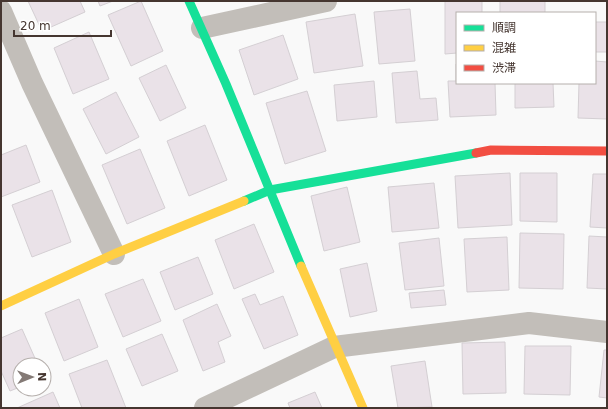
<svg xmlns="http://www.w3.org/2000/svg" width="608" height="409" font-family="'DejaVu Sans','Noto Sans JP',sans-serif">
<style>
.building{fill:#eae2e8;stroke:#d4cfd3}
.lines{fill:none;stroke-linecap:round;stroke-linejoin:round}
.street{stroke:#c2beb9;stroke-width:22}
.fast{stroke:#16e098;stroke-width:9}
.slow{stroke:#ffcf43;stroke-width:9}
.jam{stroke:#f24e42;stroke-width:9}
</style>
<rect width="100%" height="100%" fill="#f9f9f9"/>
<g class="building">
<polygon points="28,1 80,1 85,12 42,31"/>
<polygon points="98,1 113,1 100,6"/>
<polygon points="141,1 163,51 131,66 108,15"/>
<polygon points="445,1 482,1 482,13 457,13 457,53 445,54"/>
<rect x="500" y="1" width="45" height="12"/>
<polygon points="410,9 415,61 379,64 374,12"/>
<polygon points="355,14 363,66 314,73 306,22"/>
<rect x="595" y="22" width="12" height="30"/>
<polygon points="89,32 109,79 73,94 54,48"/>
<polygon points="283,35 298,79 254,95 239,50"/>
<polygon points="595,61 607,62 607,119 578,118 579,83 595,83"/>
<polygon points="456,64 457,64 457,83 495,83 496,115 450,117 448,81 456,81"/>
<polygon points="166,65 186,108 160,121 139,78"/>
<polygon points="417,71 420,99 436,98 438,120 396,123 392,73"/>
<polygon points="374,81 377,117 337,121 334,85"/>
<polygon points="515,83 553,83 554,107 515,108"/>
<polygon points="307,91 326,151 285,164 266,103"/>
<polygon points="116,92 139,137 106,154 83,109"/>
<polygon points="205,125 227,180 189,196 167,141"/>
<polygon points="26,145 40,182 1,197 1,155"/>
<polygon points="140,149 165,208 127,224 102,165"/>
<polygon points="510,173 512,225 458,228 455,176"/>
<polygon points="520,173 557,173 557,222 520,221"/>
<polygon points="593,174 607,174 607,228 590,227"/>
<polygon points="434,183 439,228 392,232 388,187"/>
<polygon points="347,187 360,242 324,251 311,196"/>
<polygon points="52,190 71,242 32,257 12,205"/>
<polygon points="254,224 274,272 234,289 215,240"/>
<polygon points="520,233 564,234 563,289 519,288"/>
<polygon points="589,236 607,237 607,289 587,288"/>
<polygon points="507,237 509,290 467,292 464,239"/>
<polygon points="439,238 444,286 405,290 399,243"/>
<polygon points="198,257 213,294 175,310 160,272"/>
<polygon points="367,263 377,311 350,317 340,269"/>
<polygon points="143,279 161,321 123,337 105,294"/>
<polygon points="444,290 446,305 411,308 409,293"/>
<polygon points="255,294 260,305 283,296 298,335 264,349 242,299"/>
<polygon points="79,299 98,347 64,361 45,313"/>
<polygon points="217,304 231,336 218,342 225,362 203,371 183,320"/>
<polygon points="22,329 38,365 20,365 20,387 10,391 1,371 1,338"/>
<polygon points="162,334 178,371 142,386 126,349"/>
<polygon points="505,342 506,393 463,394 462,343"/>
<polygon points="525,346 571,346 570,395 524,394"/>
<polygon points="604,350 607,350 607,398 599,397"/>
<polygon points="107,360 126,408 82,408 69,374"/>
<polygon points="425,361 432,407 398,408 391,366"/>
<polygon points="53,392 60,408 17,408"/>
<polygon points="315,392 322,408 290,408 288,403"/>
</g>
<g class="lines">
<g class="street">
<polyline points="1,11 32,83 114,254"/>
<polyline points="202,28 326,1"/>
<polyline points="205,408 334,347 529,323 607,332"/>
</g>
<g class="fast">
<polyline points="189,1 226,84 301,266"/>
<polyline points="244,201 270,190 476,153"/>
</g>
<g class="slow">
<polyline points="301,266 363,408"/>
<polyline points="1,306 114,254 244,201"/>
</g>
<polyline class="jam" points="476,153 491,150 607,151"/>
</g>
<rect width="608" height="409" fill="none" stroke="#453630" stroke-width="4"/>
<rect x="456" y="12" width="140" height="72" fill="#ffffff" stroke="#b5afac"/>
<rect x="464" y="25" width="20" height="6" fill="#16e098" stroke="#b5afac"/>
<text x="492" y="32" font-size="12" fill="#453630">順調</text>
<rect x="464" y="45" width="20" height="6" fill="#ffcf43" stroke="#b5afac"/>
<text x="492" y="52" font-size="12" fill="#453630">混雑</text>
<rect x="464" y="65" width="20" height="6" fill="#f24e42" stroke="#b5afac"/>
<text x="492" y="72" font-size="12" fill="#453630">渋滞</text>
<g transform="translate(32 377) rotate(89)"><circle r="19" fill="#ffffff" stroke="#b5afac"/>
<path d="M0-3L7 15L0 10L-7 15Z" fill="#847a76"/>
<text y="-6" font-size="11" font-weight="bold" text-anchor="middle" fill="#453630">N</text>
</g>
<path d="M14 30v6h97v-6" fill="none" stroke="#453630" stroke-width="2"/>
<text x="20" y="30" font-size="12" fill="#453630" stroke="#ffffff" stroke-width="3" paint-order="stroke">20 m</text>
</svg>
